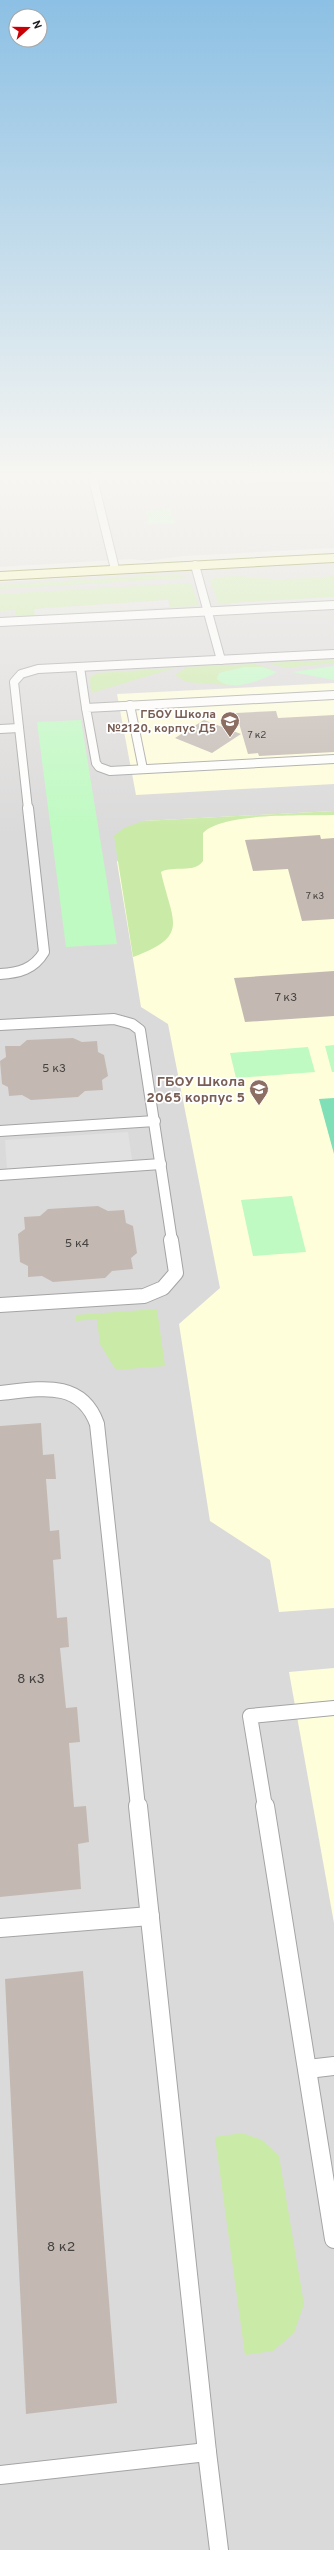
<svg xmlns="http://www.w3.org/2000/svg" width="334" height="2550" font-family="Overpass,sans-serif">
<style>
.residential{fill:#dbdada}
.education{fill:#fffedb}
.grass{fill:#caeaa7}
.park{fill:#befac1}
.pitch{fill:#7fdfb7}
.parking{fill:#e1e1e1}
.building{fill:#c3b9b2}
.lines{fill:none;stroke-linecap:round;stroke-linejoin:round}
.service-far3-casing{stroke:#a4a4a4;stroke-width:10}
.service-far2-casing{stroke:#a4a4a4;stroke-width:12}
.service-far1-casing{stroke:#a4a4a4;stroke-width:16}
.service-casing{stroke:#a4a4a4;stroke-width:20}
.secondary-casing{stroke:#6c7404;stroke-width:2}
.service-far3{stroke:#fff;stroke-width:8}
.service-far2{stroke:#fff;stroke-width:10}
.service-far1{stroke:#fff;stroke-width:14}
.service{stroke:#fff;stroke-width:18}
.secondary{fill:#f9fab5;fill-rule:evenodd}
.labels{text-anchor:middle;stroke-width:3.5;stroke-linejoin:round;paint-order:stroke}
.far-number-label{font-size:10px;fill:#464442}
.far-education-label{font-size:12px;font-weight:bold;fill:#785e54;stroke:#fff;text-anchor:end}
.number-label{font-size:12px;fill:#464442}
.education-label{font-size:14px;font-weight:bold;fill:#785e54;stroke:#fff;text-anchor:end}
.near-number-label{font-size:14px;fill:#464442}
</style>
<rect width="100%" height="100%" fill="#eeeae3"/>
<g class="residential">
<polygon points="0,479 334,479 334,548 183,556 147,561 131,559 0,567"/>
<polygon points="334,562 334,2550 0,2550 0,582"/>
</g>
<g class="education">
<polygon points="334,683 334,784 136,795 117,694"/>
<polygon points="334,811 334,1608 279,1612 270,1560 210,1521 179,1324 220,1288 168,1024 141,1007 117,862 143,821"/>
<polygon points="334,1668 334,1923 289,1672"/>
</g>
<g class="grass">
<polygon points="177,574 189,578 0,589 0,585"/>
<path d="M334,576V597L219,604L210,580C226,572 262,579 281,579C299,579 316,577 334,576Z"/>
<polygon points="191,583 199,606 170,607 168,600 34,609 35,616 16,617 15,610 0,611 0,594"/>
<polygon points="334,660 334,663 286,668 267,663"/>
<polygon points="255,664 272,669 244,667 219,673 217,679 228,685 186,682 175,675 187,667"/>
<polygon points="175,668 91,693 90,677 98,673"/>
<path d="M334,811V815C303,816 223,812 203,833V861C194,874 173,865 161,872C172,922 191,936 133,957L114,836L124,828L143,821Z"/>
<polygon points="157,1309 165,1366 116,1370 100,1344 97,1319 76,1321 76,1315"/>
<polygon points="242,2133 262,2140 279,2156 304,2304 294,2333 273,2351 245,2355 215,2137"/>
</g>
<g class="park">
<polygon points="170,509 175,523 148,524 145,511"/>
<polygon points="334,666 334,680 292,672"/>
<path d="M244,667H262L277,672C263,680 230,693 217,679L219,673Z"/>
<polygon points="81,720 117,944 66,947 37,722"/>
<polygon points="334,1045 334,1072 332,1072 325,1046"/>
<polygon points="308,1047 315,1072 236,1078 230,1053"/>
<polygon points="292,1196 306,1252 253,1256 241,1200"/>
</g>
<polygon class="pitch" points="334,1098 334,1154 319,1099"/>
<g class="parking">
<polygon points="334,597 334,603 232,608 230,603"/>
<polygon points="168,600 170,607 35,616 34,609"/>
<polygon points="128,1132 132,1160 7,1169 5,1140"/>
</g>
<g class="building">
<polygon points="276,711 278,718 334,715 334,752 259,756 258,753 248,754 236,713"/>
<polygon points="204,720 241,734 212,753 175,738"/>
<polygon points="320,835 321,839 334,838 334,919 302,921 288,869 253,871 245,840"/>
<polygon points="334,971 334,1016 245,1022 234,978"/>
<polygon points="73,1038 82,1042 97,1041 98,1052 104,1055 108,1076 102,1080 103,1090 85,1091 78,1097 31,1100 22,1095 9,1096 8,1087 2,1084 0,1061 6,1057 5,1046 20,1046 27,1040"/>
<polygon points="98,1206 108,1211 124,1210 126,1223 133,1226 137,1253 131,1258 133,1269 112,1271 105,1278 53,1282 42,1276 28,1277 28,1266 20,1262 18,1234 25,1229 24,1217 40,1216 48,1209"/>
<polygon points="41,1423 43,1455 54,1454 55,1466 56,1479 46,1479 50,1531 59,1530 61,1559 53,1560 57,1618 67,1617 69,1647 60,1648 66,1708 77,1707 80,1742 69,1743 74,1807 86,1806 89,1842 78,1844 81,1889 0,1897 0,1426"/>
<polygon points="83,1971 117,2403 26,2414 5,1979"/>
</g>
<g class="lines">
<g class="service-far3-casing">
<g id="service-far3">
<polyline points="93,479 115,569"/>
<polyline points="195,565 221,660"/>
<polyline points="0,622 334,605"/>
<polyline points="80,667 86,708"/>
<polyline points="334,695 86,708 96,763 99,767 110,771 334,759"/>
<polyline points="130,705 143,769"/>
<polyline points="0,729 19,728"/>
<polyline points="28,809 14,682 21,674 38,669 334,654"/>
</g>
</g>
<g class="service-far2-casing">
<g id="service-far2">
<path d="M0,974C19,973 34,969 44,952L28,808"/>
<polyline points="0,1025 114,1019 132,1024 140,1030 172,1241"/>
<polyline points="0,1131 155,1121"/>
<polyline points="0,1175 161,1164"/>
</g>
</g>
<g class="service-far1-casing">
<g id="service-far1">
<polyline points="0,1305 144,1296 163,1288 176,1273 171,1240"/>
<path d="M0,1393C39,1389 81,1379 97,1424L138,1807"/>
<polyline points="265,1807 250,1716 334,1708"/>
</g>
</g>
<g class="service-casing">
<g id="service">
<polyline points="138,1806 207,2452"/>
<polyline points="265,1806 334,2239"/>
<polyline points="0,1928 150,1916"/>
<polyline points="308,2069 334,2066"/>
<polyline points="0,2475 207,2452 219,2550"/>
</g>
</g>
<g class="secondary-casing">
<polygon id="secondary" points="334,554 334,562 0,580 0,572"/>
</g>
<use href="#service-far3" class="service-far3"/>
<use href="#service-far2" class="service-far2"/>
<use href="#service-far1" class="service-far1"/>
<use href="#service" class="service"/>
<use href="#secondary" class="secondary"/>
</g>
<linearGradient id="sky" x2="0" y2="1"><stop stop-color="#8cc0e4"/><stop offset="0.57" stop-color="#f7f6f2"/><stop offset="1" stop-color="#f7f6f2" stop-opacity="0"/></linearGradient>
<rect width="334" height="836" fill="url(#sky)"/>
<defs>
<g id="school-pin" transform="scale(1)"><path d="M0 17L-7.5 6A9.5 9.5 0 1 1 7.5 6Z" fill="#8d6e63" stroke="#fff"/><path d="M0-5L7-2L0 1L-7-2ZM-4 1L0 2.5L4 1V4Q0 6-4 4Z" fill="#fff"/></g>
</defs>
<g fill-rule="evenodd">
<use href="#school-pin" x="230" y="721"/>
<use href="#school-pin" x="259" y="1089"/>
</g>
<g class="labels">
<g class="far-number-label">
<text x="257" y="738">7 к2</text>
<text x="315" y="899">7 к3</text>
</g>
<g class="far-education-label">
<text x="216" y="718">ГБОУ Школа<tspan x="216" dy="14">№2120, корпус Д5</tspan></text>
</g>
<g class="number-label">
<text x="286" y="1001">7 к3</text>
<text x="54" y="1072">5 к3</text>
<text x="77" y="1247">5 к4</text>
</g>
<g class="education-label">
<text x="245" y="1086">ГБОУ Школа<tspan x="245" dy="16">2065 корпус 5</tspan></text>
</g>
<g class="near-number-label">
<text x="31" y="1683">8 к3</text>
<text x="61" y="2251">8 к2</text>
</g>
</g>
<g transform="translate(28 28) rotate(69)"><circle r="19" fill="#ffffff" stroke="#a5a5a5"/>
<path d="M0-3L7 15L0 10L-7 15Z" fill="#ca0007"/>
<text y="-6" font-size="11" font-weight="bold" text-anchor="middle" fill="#1d1d1d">N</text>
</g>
</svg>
